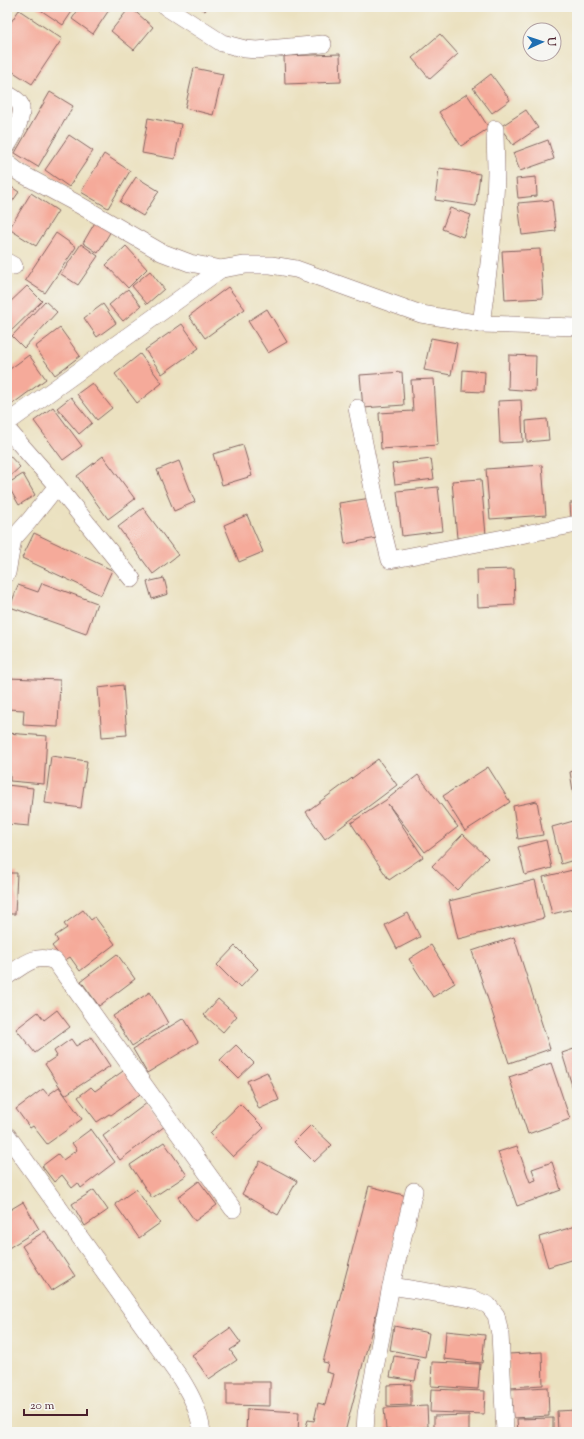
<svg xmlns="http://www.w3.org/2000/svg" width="584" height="1439" font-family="'Sorts Mill Goudy',serif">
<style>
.building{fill:#f5aa9a}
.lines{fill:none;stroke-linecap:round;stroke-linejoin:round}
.street-casing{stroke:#82635f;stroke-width:18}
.street{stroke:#fff;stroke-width:17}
</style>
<rect width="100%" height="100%" fill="#f6f6f2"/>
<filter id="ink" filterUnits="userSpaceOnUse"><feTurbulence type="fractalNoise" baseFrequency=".025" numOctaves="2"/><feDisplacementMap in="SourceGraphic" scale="8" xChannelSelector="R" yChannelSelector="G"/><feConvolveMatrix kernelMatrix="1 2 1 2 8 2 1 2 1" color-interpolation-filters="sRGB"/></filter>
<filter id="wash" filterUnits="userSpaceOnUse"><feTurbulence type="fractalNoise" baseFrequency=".012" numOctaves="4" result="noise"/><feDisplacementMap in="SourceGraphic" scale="16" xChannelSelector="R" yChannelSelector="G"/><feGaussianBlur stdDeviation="0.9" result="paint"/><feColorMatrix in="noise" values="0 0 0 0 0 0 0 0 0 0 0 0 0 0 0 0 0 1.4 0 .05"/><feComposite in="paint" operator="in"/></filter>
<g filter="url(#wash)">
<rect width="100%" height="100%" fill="#ebe1c0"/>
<g id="blocks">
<g class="building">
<polygon points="36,7 75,7 63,25"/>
<polygon points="80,7 111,7 93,34 72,19"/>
<polygon points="130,7 153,27 134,50 111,31"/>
<polygon points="198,7 208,7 205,11"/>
<polygon points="19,10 62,39 32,84 7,68 7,28"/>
<polygon points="440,34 458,54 430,79 412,58"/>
<polygon points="340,54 341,82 285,84 284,56"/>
<polygon points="194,68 223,74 213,115 185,108"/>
<polygon points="491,74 510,100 492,113 473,88"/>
<polygon points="50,92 73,106 38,167 15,153"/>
<polygon points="467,94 489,128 461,146 439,112"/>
<polygon points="526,110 538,128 513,145 500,127"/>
<polygon points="148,118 181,124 175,159 142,153"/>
<polygon points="69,135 93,151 69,187 45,170"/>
<polygon points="548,140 554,159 520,171 513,153"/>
<polygon points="104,154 130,171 108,208 81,192"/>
<polygon points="439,168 480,174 476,206 435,200"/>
<polygon points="136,177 159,191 143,216 120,202"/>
<polygon points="536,177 537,196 518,198 516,179"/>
<polygon points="7,184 19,192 7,209"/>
<polygon points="31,193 58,211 36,246 9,229"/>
<polygon points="552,200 556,231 522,235 518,203"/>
<polygon points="450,208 471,215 463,237 442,229"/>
<polygon points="97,219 112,229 98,253 83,243"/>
<polygon points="56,233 76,247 45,293 25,280"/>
<polygon points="81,244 98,256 78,285 61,274"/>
<polygon points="126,246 147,269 128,288 106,265"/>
<polygon points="540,249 543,298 505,300 502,251"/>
<polygon points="150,271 164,289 147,304 132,286"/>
<polygon points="27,286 42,301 8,334 7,305"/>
<polygon points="228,287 245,309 205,338 189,316"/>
<polygon points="128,289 141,306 123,321 109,305"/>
<polygon points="45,301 57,312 24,348 12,336"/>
<polygon points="103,304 116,323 97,337 84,318"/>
<polygon points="267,309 287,342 268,353 248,321"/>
<polygon points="182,324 199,348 162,374 145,350"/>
<polygon points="60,328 80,356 55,375 35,347"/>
<polygon points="431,338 457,343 451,375 424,370"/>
<polygon points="140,354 162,383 137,403 115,374"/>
<polygon points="29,355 46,379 7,408 7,365 10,369"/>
<polygon points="509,355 536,356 535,391 508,389"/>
<polygon points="463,370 485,372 484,392 462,391"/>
<polygon points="402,372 404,405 363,408 360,375"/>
<polygon points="434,379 438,445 381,449 379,413 413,411 411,380"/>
<polygon points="92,383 112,408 97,420 77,394"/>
<polygon points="71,397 92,423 79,434 57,408"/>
<polygon points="521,400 523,442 500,443 498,401"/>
<polygon points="53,407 82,446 63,460 34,421"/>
<polygon points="547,419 549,440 527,442 526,421"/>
<polygon points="243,445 252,476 222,485 213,454"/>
<polygon points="7,453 20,467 7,479"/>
<polygon points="103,456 135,499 108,519 77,476"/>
<polygon points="431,459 434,479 395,484 392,464"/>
<polygon points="179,461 195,502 174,511 157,470"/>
<polygon points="542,465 546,515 490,519 486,469"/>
<polygon points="23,474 35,495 19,505 7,484"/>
<polygon points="481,479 486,535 457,538 452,481"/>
<polygon points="438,487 443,531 402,536 397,491"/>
<polygon points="371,498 377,538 345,544 339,503"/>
<polygon points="570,503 577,503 577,520 571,520"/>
<polygon points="143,508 178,555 153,574 118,527"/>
<polygon points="247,515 263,552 239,562 224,525"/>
<polygon points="34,533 112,570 101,595 22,558"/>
<polygon points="514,569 515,605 478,607 477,570"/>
<polygon points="164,578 168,594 152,599 147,582"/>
<polygon points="42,583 97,603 86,634 10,607 18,585 38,592"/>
<polygon points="577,671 577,681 573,679"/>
<polygon points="8,678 60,680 58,727 23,725 24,710 7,709"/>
<polygon points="123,685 127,735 102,737 98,688"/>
<polygon points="7,733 47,736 44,784 10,781 10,773 7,773"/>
<polygon points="51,756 87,761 81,808 45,803"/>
<polygon points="378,759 397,785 325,839 306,812"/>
<polygon points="488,767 510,802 465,831 443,796"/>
<polygon points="577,770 577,810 576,810 570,772"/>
<polygon points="418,775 458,827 425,852 388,804 423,857 389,880 351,823 386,800"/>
<polygon points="7,785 33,788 29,826 7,824"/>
<polygon points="537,801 543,835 518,839 513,806"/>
<polygon points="577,820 577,859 561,864 552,827"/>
<polygon points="463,834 488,858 457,890 432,866"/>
<polygon points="546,840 552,868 525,875 518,847"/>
<polygon points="577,869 577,908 552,914 543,877"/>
<polygon points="7,873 17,873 15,914 7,914"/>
<polygon points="535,880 544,918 458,939 449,901"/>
<polygon points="83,910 91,920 95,917 115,944 80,971 70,957 64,961 52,946 58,941 55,936 67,928 64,924"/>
<polygon points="408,913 420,937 397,949 385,925"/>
<polygon points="514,937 550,1049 509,1063 472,951"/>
<polygon points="431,945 455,983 433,997 409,959"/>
<polygon points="235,946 258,969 240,988 217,965"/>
<polygon points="117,954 135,979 99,1006 81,981"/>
<polygon points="150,992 168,1023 132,1046 113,1016"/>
<polygon points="218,999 237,1016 223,1032 204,1015"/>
<polygon points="57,1010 70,1027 35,1053 16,1029 38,1012 44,1020"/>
<polygon points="184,1018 198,1042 147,1073 133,1049"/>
<polygon points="91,1037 110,1066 65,1095 45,1064 57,1056 54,1051 71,1039 76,1046"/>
<polygon points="236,1045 254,1063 238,1078 220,1060"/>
<polygon points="577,1048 577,1102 562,1053"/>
<polygon points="551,1063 570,1119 528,1134 509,1077"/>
<polygon points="126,1069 143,1092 111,1115 109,1114 97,1122 78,1097 91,1087 95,1091"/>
<polygon points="267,1072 279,1100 259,1109 247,1081"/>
<polygon points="59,1087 82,1119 47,1144 33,1126 30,1128 16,1109 43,1089 48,1095"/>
<polygon points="147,1103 165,1126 120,1160 103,1136"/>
<polygon points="240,1104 264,1128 233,1157 210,1133"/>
<polygon points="311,1125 332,1145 314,1162 294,1142"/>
<polygon points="91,1129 115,1162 81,1188 78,1183 72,1188 62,1175 54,1182 42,1166 58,1154 63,1160 77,1150 72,1143"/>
<polygon points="164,1142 187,1175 152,1198 130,1165"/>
<polygon points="517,1146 530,1182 536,1180 532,1169 552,1162 561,1190 517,1206 498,1152"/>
<polygon points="260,1161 297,1181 278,1215 242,1194"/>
<polygon points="199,1181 217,1205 195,1221 178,1197"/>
<polygon points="369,1186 407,1196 345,1432 311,1432 312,1431 305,1429 308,1420 314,1421 318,1403 325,1405 333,1374 326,1372 328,1363 323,1362"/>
<polygon points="136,1189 160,1223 139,1238 115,1204"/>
<polygon points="94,1190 108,1210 85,1226 72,1204"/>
<polygon points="23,1202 39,1229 7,1249 7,1210 8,1211"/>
<polygon points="576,1226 577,1258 548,1267 539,1237"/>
<polygon points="45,1231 75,1276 51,1291 22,1246"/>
<polygon points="394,1326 429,1333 425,1357 390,1350"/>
<polygon points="230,1328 241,1343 230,1350 237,1360 209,1379 192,1355"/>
<polygon points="446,1331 485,1335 482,1363 444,1359"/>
<polygon points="542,1352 543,1385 510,1387 509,1354"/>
<polygon points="394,1356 419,1360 415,1381 390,1377"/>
<polygon points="432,1362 480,1364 478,1389 431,1386"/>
<polygon points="227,1382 270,1382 270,1406 227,1405"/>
<polygon points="411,1384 411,1405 387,1406 387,1385"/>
<polygon points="548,1387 549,1416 513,1418 511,1389"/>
<polygon points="431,1389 485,1391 484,1414 430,1412"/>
<polygon points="427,1406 428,1427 386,1430 384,1408"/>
<polygon points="247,1409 299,1412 298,1432 246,1432"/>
<polygon points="577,1410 577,1432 558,1432 557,1411"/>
<polygon points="469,1415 469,1432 434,1432 434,1416"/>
<polygon points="553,1418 553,1432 518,1432 517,1419"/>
</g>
</g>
</g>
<g filter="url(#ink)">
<use href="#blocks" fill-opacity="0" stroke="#82635f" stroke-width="1"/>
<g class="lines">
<g class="street-casing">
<g id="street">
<polyline points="166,7 222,43 245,49 257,50 323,44"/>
<path d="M7,94C12,97 17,99 20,104C25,116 13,136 7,146"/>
<polyline points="7,163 20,173 76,203 161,252 190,263 221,269 245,265 271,265 296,269 421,314 481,324 577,327"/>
<polyline points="7,262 14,266"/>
<path d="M481,324C488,274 495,223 496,172C496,158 495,143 495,129"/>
<polyline points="357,408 376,504 390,560 577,524"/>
<polyline points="7,423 221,269"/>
<polyline points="7,429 57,486 132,579"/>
<polyline points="7,573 13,539 29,521 57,486"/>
<path d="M7,976C24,965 35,953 55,961L233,1209"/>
<path d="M7,1135L181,1379C192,1397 199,1411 202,1432"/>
<polyline points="391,1286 473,1299 488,1305 496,1315 500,1334 505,1432"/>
<polyline points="365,1432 366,1414 391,1286 414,1191"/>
</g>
</g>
<use href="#street" class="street"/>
</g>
</g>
<rect width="584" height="1439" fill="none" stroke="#f6f6f2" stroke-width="24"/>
<g transform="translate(542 42) rotate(87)"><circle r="19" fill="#f6f6f2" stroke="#b1a0a2"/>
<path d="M0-3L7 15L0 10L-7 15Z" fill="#1f6fb2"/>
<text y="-6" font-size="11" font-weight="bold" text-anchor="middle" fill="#4a1f2b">U</text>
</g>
<path d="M24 1409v6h63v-6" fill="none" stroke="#4a1f2b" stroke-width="2"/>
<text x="30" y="1409" font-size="12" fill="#4a1f2b" stroke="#f6f6f2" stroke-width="3" paint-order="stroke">20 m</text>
</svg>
